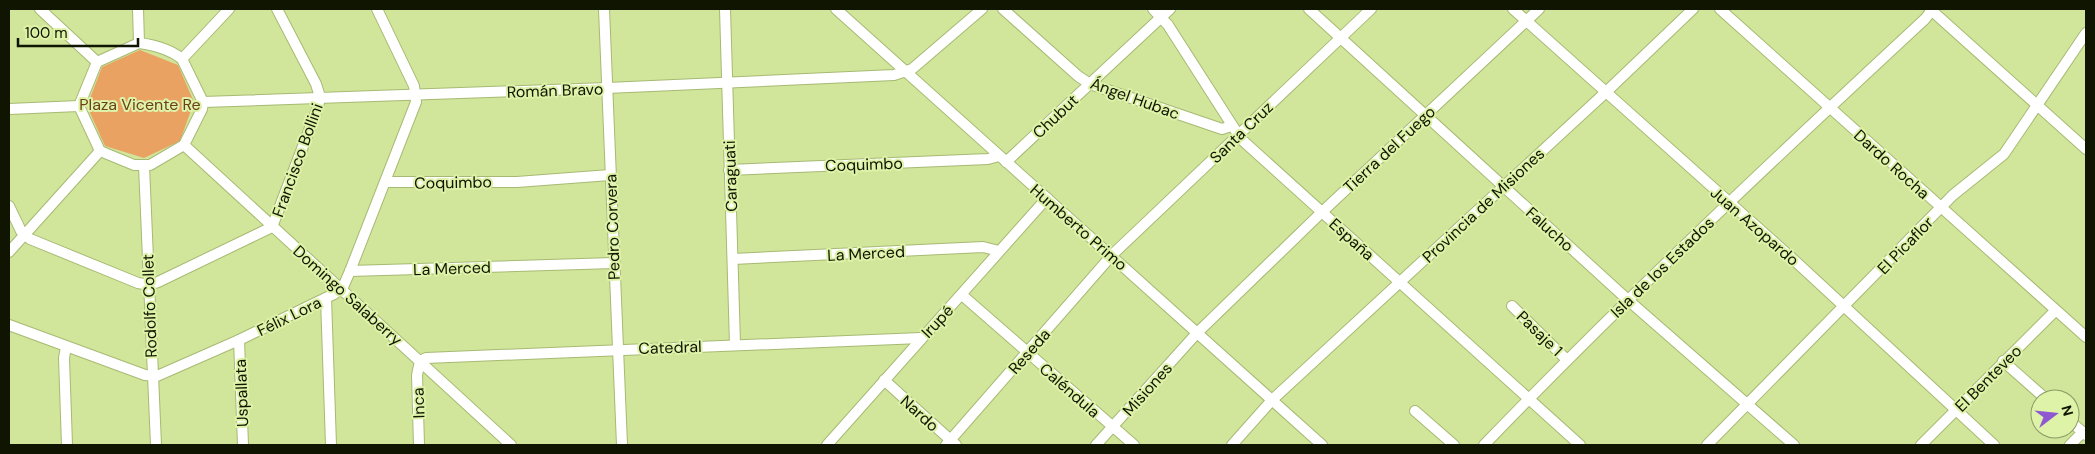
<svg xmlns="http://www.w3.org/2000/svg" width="2095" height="454" font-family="'DM Sans',sans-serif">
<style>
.green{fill:#eaa263}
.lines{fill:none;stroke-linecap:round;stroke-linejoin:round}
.minor-casing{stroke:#a7ba73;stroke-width:12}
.minor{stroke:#fff;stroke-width:10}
.labels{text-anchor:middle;stroke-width:4;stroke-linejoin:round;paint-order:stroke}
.street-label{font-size:16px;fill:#0f1500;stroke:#def2a8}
.park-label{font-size:16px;fill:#6b411a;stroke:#def2a8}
</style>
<rect width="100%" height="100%" fill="#d1e59b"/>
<polygon class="green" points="140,50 178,65 194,102 180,141 144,158 105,146 87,106 102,67"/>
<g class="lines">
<g class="minor-casing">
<g id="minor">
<polyline points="40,9 97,62"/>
<polyline points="138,9 139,43"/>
<polyline points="604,9 622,445"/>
<polyline points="725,9 735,344"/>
<polyline points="836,9 1322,445"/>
<polyline points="1003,9 1078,76 1090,84 1222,129 1231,126"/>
<polyline points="1153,9 1168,25 1241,139 1580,445"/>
<polyline points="1309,9 1628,300 1794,445"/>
<polyline points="1513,9 1794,260 1994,445"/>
<polyline points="1720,9 2086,337"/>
<polyline points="1930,9 2086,149"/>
<path d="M139,43C154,45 171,50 182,59L203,102L202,109L184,145L150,165H134L100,151L79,106L97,62Z"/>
<polyline points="182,59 229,9"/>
<polyline points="203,102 607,88 894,75 912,69 982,9"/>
<polyline points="9,109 79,106"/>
<polyline points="184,145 511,445"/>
<polyline points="1006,162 1170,9"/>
<polyline points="144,166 156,445"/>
<polyline points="729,170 988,159 999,156"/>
<polyline points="385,182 517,182 610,175"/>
<polyline points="9,206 21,231 30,239 138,283 149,285 158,282 272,227 318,107 320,97 316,84 277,9"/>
<polyline points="9,252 100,151"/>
<polyline points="733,259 983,247 999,251"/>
<polyline points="350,271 614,263"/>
<polyline points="962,295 1134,445"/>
<polyline points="326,298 331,445"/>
<polyline points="1512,306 1567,360"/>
<polyline points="9,325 145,375 157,376 239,340 334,294 343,287 350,271 416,102 414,86 377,9"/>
<polyline points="239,340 243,445"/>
<polyline points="66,347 64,358 67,445"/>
<polyline points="2003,361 2046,399"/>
<polyline points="884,380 956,445"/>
<polyline points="1415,411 1454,445"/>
<polyline points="2070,421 2086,435"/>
<polyline points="419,445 417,375 420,361 426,358 921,338"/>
<polyline points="827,445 1047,198"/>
<polyline points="946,445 1112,255 1371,9"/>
<polyline points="1096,445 1197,333 1322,212 1539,9"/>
<polyline points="1232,445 1272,400 1605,93 1693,9"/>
<path d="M1484,445C1626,298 1775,158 1925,19L1932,10"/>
<polyline points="1707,445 1953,195 2004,154 2086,33"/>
<polyline points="1921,445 2055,311"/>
<polyline points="2070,445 2083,432"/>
</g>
</g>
<use href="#minor" class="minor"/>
</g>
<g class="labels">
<g class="street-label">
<text transform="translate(555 90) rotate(-2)" y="6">Román Bravo</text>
<text transform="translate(1135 98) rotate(20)" y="6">Ángel Hubac</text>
<text transform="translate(1055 116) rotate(-43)" y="6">Chubut</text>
<text transform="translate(1241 132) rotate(-44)" y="6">Santa Cruz</text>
<text transform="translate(1389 149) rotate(-43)" y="6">Tierra del Fuego</text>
<text transform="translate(297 160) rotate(-70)" y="6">Francisco Bollini</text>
<text transform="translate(864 164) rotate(-2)" y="6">Coquimbo</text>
<text transform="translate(1892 164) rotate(42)" y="6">Dardo Rocha</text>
<text transform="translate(730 176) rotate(-92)" y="6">Caraguati</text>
<text transform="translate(453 182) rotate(-1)" y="6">Coquimbo</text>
<text transform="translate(1483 205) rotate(-43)" y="6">Provincia de Misiones</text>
<text transform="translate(1755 226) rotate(41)" y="6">Juan Azopardo</text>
<text transform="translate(612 227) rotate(-92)" y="6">Pedro Corvera</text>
<text transform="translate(1079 227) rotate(41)" y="6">Humberto Primo</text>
<text transform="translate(1550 229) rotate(42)" y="6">Falucho</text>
<text transform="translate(1352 239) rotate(42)" y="6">España</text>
<text transform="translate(1905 245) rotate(-46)" y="6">El Picaflor</text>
<text transform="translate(866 253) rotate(-3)" y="6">La Merced</text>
<text transform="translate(1662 267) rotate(-44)" y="6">Isla de los Estados</text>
<text transform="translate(452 268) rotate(-2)" y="6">La Merced</text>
<text transform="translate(348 295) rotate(42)" y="6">Domingo Salaberry</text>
<text transform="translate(149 306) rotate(-92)" y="6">Rodolfo Collet</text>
<text transform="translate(289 316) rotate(-26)" y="6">Félix Lora</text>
<text transform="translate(937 321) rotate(-47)" y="6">Irupé</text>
<text transform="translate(1540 333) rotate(44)" y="6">Pasaje 1</text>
<text transform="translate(670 347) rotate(-2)" y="6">Catedral</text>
<text transform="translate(1029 351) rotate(-49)" y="6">Reseda</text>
<text transform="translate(1988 378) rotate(-45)" y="6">El Benteveo</text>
<text transform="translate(1147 389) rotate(-48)" y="6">Misiones</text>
<text transform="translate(1070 390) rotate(41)" y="6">Caléndula</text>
<text transform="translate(241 393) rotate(-92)" y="6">Uspallata</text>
<text transform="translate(418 403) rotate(-92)" y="6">Inca</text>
<text transform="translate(920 413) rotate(42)" y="6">Nardo</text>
</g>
<g class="park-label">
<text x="140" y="110">Plaza Vicente Re</text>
</g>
</g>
<rect width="2095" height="454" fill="none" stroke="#0f1500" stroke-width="20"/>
<g transform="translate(2055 414) rotate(74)"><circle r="24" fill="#def2a8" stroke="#8b9a65"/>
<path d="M0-4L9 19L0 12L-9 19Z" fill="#8d58d1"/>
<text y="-8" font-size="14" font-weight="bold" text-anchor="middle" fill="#0f1500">N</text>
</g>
<path d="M18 38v8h120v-8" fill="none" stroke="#0f1500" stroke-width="2.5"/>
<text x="25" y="38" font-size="15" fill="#0f1500" stroke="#def2a8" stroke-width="4" paint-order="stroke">100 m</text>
</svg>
